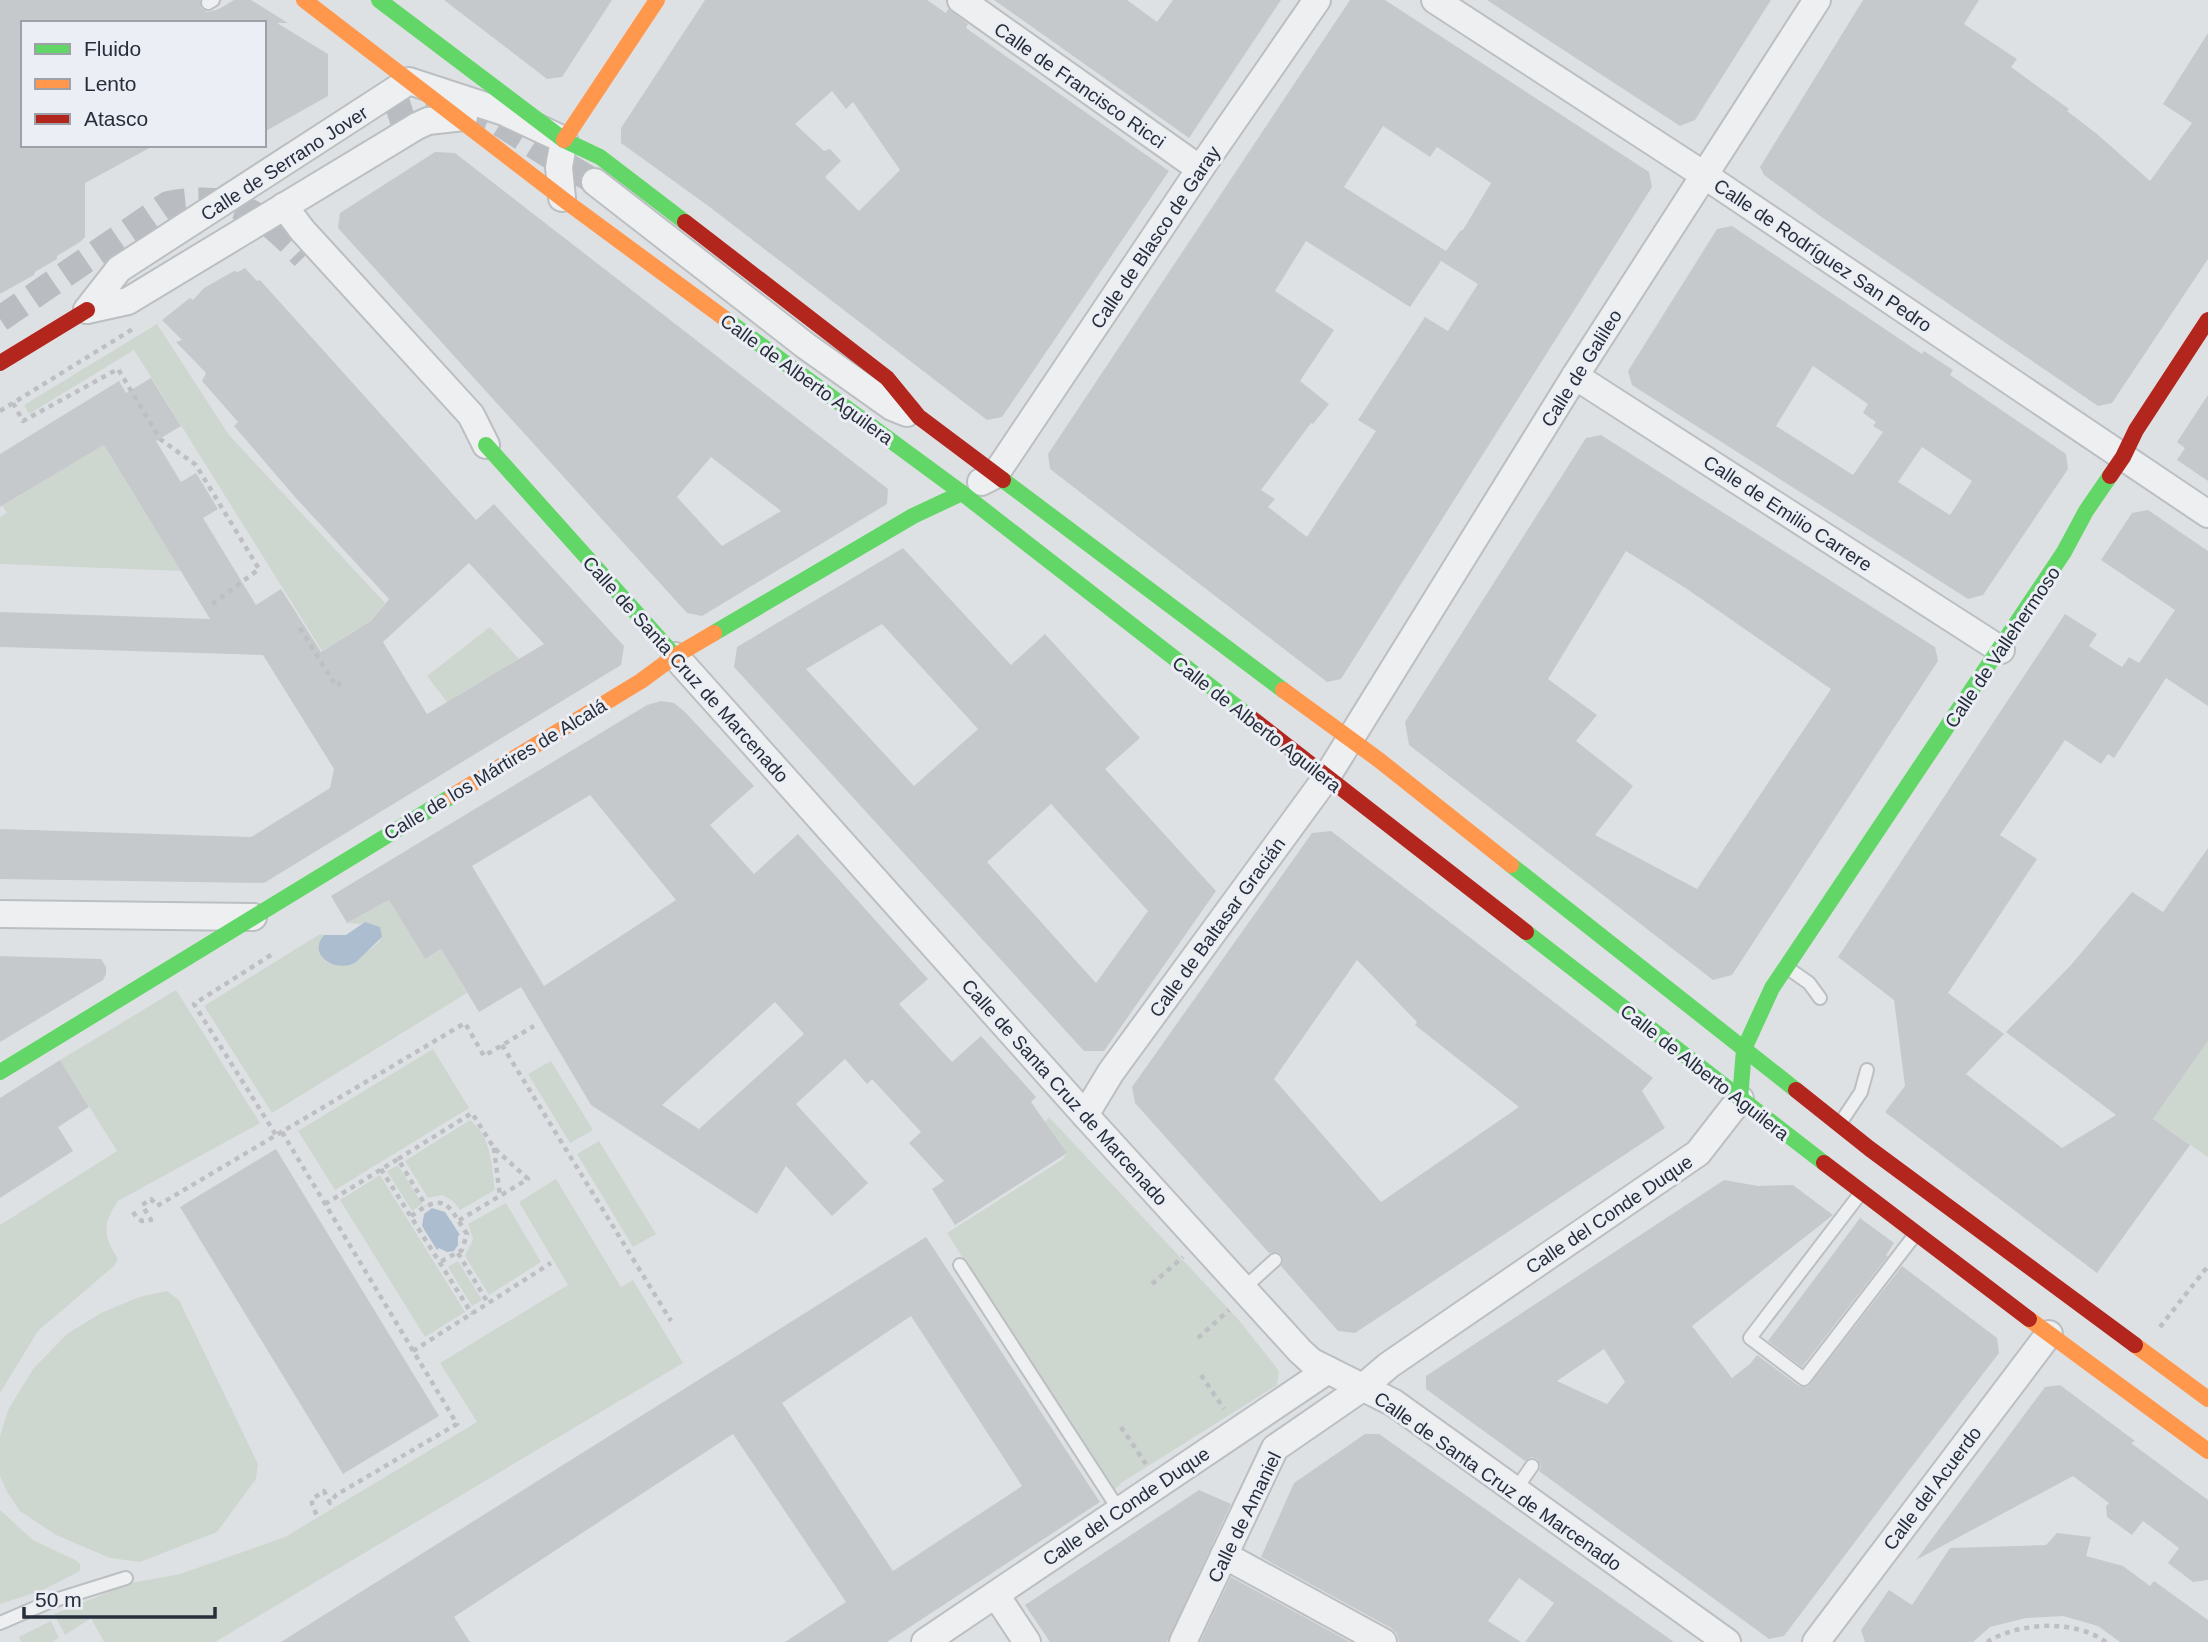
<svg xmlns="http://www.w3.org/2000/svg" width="2208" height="1642" font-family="Helvetica,sans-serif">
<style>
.green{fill:#ced7cf}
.water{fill:#acbdcf}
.building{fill:#c6c9cc;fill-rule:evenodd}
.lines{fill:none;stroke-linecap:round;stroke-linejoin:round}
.street-tunnel{stroke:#b9bdc2;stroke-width:26;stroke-dasharray:26 13;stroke-linecap:butt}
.lane-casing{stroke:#bcbfc2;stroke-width:16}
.street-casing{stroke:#bcbfc2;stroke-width:30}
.path{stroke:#bdbfc3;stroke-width:4.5;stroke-dasharray:5 5;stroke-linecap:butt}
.lane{stroke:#edeff0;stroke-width:12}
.street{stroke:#edeff0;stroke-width:26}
.fast{stroke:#63d668;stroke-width:16}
.slow{stroke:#ff974d;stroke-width:16}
.jam{stroke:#b3261e;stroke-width:16}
.labels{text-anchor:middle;stroke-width:6;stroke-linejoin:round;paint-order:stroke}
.street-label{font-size:19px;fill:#262e3b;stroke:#ebeef4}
</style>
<rect width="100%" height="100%" fill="#dee1e4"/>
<g class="green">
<polygon points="157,324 229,435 385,603 371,621 322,651 134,350 29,414 24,405"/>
<polygon points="104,445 181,571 0,564 0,517 7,513 2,506"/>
<polygon points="490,627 519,659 447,702 427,676"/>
<path d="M389,900L425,959L441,949L467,993L272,1113L204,1006L320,934L324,935L321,938L325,961L339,966C353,958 374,951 382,937L365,922L360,924L347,923Z"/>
<path d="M176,990L260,1123L118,1201C102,1225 103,1235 118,1259L114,1266L38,1331L0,1393V1225L117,1151L60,1060Z"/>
<polygon points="2208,1041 2208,1157 2153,1119"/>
<polygon points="433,1049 469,1108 335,1190 298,1131"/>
<polygon points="551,1061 593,1130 570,1143 528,1074"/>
<polygon points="1049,1117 1238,1319 1279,1371 1277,1385 1121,1483 1112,1493 947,1233 1063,1159 1067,1153 1045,1122"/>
<path d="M470,1120C491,1136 492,1166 495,1190L460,1210L453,1201L442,1195L428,1198L405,1161Z"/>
<polygon points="599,1141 656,1234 633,1247 577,1154"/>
<polygon points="398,1165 422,1204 412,1211 387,1171"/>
<polygon points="380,1175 465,1312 425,1337 340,1200"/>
<polygon points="556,1179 621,1287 633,1280 683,1363 215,1642 104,1642 91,1618 65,1635 54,1614 131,1583 180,1574 285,1537 477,1422 440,1363 568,1285 519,1202"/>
<polygon points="506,1203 541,1262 489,1295 465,1256 473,1239 468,1224"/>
<polygon points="458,1261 482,1300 472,1306 448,1267"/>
<polygon points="167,1291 179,1300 258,1464 256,1479 217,1532 140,1562 110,1558 56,1535 20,1511 7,1492 0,1476 0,1436 8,1410 33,1369 67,1334 101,1313 139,1297"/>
<polygon points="0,1510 33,1540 75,1560 80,1564 80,1571 43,1590 0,1604"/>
<polygon points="51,1621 59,1638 51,1642 21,1642 19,1637"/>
</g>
<g class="water">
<path d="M365,922L380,927L382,937L356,962C338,974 306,956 324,935H346Z"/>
<polygon points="432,1208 445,1212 460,1235 458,1236 458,1245 454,1251 447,1252 439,1248 437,1250 422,1226 424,1214"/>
</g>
<g class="building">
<polygon points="0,0 200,0 201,8 207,12 219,9 234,0 251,0 288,23 277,23 328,54 328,96 264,132 264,23 23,23 23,145 155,145 85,183 85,237 80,242 57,256 57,259 35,272 34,275 0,294"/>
<polygon points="444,0 612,0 562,77 547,79"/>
<path d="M705,0H927L946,13L948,9L968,24L966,28L1169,171L1002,417L987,420L711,208L621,143V128ZM832,91L846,109L853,102L900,170L859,211L825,177L841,161L830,149L824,151L795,124Z"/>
<polygon points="994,0 1127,0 1157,22 1173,0 1281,0 1189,138"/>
<path d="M1350,0H1385L1649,172L1652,187L1341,679L1327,682L1050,469L1048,454ZM1383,126L1430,157L1437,147L1491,183L1463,230L1460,231L1446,251L1344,187ZM1306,241L1410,307L1441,261L1478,284L1448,331L1425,317L1358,420L1376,431L1307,537L1268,507L1275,499L1261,490L1311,423L1313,424L1329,404L1300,381L1334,330L1275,291Z"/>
<polygon points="1487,0 1771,0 1695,120 1680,126"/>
<polygon points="1863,0 1979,0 1964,24 2017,59 2011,67 2069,109 2067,111 2097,134 2150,181 2192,123 2163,104 2208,33 2208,259 2112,403 2098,406 1823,218 1764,175 1760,167"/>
<path d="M435,152L455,153L888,489L887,504L702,616L687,613L338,228L340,213ZM711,457L781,511L722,546L677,497Z"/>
<path d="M1732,226L1922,354L1924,351L1953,370L1950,375L2066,454L2068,469L1983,595L1968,599L1632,385L1628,371L1717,229ZM1813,366L1868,404L1863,413L1876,422L1873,426L1883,432L1853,475L1776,426ZM1922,447L1972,481L1950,515L1898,482Z"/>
<path d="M245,268L257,281L260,280L476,520L494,504L624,646L621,665L264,883L0,879V829L251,837L330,788L334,769L263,655L0,647V612L210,619L104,445L0,507V454L119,381L126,393L151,378L181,426L156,441L181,482L196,473L218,509L203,518L256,605L281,589L321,652L371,621L389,599L295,497L234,426L238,422L202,381L206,373L176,342L182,340L162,320L190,298L193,300L204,288L234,271L238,272ZM469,563L544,644L427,714L383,642Z"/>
<polygon points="2208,395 2208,481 2177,460 2185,448 2177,442"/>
<path d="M1601,435L1935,647L1938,661L1732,975L1713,980L1409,745L1405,722L1586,438ZM1626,551L1687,589L1831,689L1697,889L1595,835L1633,786L1576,741L1597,715L1548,679Z"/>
<polygon points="2148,510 2208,551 2208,706 2166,678 2114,758 2108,754 2101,764 2065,740 2000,835 2037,859 1948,993 2004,1034 1966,1074 2062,1148 2116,1115 2006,1032 2071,965 2132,892 2163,912 2208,848 2208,1041 2153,1119 2190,1145 2097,1273 1885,1112 1905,1086 1894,1000 1838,957 2065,614 2097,634 2089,646 2122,667 2129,657 2139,663 2175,610 2101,560 2132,513"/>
<path d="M903,548L1011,665L1045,634L1140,738L1105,769L1216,891L1104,1051H1084L734,667L737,647ZM882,624L978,729L914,786L806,669ZM1051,804L1148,911L1096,983L987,862Z"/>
<path d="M661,701L674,703L685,712L754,786L710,825L754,874L798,834L928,979L899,1004L952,1062L981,1036L1036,1097L1031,1102L1067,1153L955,1225L932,1189L944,1181L909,1143L921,1132L872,1079L867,1084L845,1059L796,1104L868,1183L832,1216L786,1166L757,1214L591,1105L521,987L479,1012L441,949L425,959L389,900L347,923L331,896L647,705ZM590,795L676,900L544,986L472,866ZM775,1002L804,1034L699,1129L662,1105Z"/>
<path d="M1331,831L1653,1078L1642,1091L1665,1128L1355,1333L1338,1331L1281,1266L1283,1262L1282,1255L1277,1252L1269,1253L1135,1103L1132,1087L1312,833ZM1357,960L1417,1022L1415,1025L1519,1107L1381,1202L1274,1079Z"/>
<polygon points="0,956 101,959 106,967 106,974 103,980 0,1042"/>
<polygon points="60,1060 89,1107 58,1127 73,1151 0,1198 0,1098"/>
<polygon points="276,1149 439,1416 343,1474 180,1207"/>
<path d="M1724,1180L1758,1186L1793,1185L1833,1215L1692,1326L1732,1378L1750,1364L1757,1355L1799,1386L1808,1387L1902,1266L1997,1338L1999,1353L1910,1469L1784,1636L1769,1639L1539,1471L1541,1466L1537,1459L1532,1457L1525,1461L1426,1389V1376ZM1604,1349L1625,1382L1607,1404L1557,1381Z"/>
<polygon points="1860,1218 1894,1243 1886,1255 1888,1256 1802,1367 1768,1341"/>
<path d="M926,1237L1100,1502L887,1642H785L846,1602L733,1434L454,1617L470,1642H281ZM911,1316L1022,1486L893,1571L782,1403Z"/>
<polygon points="2060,1385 2135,1441 2131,1443 2208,1500 2208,1580 2193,1582 2168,1563 2179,1548 2143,1521 2132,1535 2107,1517 2106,1506 2109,1503 2073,1476 1916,1560 2045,1387"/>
<polygon points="1365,1434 1379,1434 1674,1642 1525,1642 1554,1603 1519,1578 1488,1621 1521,1642 1399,1642 1397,1634 1391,1628 1261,1557 1294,1483"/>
<polygon points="1199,1490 1231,1504 1167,1642 1050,1642 1025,1605"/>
<polygon points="2057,1533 2091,1537 2086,1556 2123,1566 2150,1586 2154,1581 2208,1620 2208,1642 2120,1642 2098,1626 2063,1616 2026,1618 1990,1627 1973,1642 1865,1642 1861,1630 1889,1590 1912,1605 1950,1548 2046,1545"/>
<polygon points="1231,1577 1350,1642 1200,1642"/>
</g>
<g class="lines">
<g class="street-tunnel">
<polyline points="388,117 419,107 465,109 496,121 547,154 595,182"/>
<path d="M0,319L168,204C233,192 261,212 304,257"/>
</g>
<g class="lane-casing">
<g id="lane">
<polyline points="208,3 213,0"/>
<polyline points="1789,969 1809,983 1820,998"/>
<polyline points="1841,1122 1861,1092 1867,1070"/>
<polyline points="1860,1194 1750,1338 1804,1379 1914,1236"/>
<polyline points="960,1265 1119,1510"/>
<polyline points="1243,1289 1275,1260"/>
<polyline points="1516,1489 1532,1466"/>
<polyline points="0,1623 49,1602 126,1578"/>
</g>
</g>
<g class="street-casing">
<g id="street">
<polyline points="961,0 1200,169"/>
<polyline points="1435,0 1704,175 2208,514"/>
<polyline points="595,182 806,346 892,407 907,413"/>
<polyline points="284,206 302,230 471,415 486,445"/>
<polyline points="87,310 119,269 409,81 504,112 564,140 559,167 562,198"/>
<polyline points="87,310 128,301 417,126 428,121 464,117"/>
<polyline points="1575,376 2001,650"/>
<polyline points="981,482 995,475 1200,169 1317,0"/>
<polyline points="675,656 1085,1115 1300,1351 1312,1362 1394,1403 1727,1642"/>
<polyline points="0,914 253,917"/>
<polyline points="1085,1115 1111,1072 1326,778 1575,376 1817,0"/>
<polyline points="1224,1555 1383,1642"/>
<polyline points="996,1595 1027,1642"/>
<polyline points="925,1642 1328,1370"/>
<polyline points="1183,1642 1275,1448 1362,1388 1389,1365 1698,1153 1740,1099"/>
<polyline points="1816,1642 2049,1334"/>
</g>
</g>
<g class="path">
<polyline points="13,403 23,421 118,369 160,439 196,465 259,569 211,605"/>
<polyline points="0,411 136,327"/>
<polyline points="300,628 336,686 341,683"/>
<polyline points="271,955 194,1004 276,1135"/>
<polyline points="502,1045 671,1321"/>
<polyline points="282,1132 457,1424 336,1495 330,1503 324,1491 312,1499 312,1504 317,1516"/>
<polyline points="494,1148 500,1196"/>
<polyline points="398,1159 472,1113 494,1148 528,1179 458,1221"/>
<polyline points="381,1169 472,1314"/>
<polyline points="325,1204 398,1159 426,1206"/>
<polyline points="133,1212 137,1218 142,1221 151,1220 142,1205 151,1199 157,1206 465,1023 484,1056 534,1026"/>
<path d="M411,1216C446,1191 447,1204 467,1234L462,1250L440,1262"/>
<polyline points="458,1253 488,1303"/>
<polyline points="1152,1284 1183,1257"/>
<polyline points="2160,1327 2208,1266"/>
<polyline points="1198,1338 1229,1310"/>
<polyline points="413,1351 551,1263"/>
<polyline points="1201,1375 1224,1409"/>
<polyline points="1121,1427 1146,1464"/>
<path d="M1987,1642C2020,1622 2074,1619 2106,1642"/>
</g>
<use href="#lane" class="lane"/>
<use href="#street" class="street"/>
<g class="fast">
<polyline points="379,0 564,140 600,157 685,222"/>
<polyline points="724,318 962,493 1250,717"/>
<polyline points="486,445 675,656"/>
<polyline points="1003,480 1283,690"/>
<polyline points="714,633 913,516 962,493"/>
<polyline points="1511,865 1796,1090"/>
<polyline points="1526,932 1824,1163"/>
<polyline points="0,1072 452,796"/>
<polyline points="1740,1099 1744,1049 1772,988 2064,552 2086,511 2110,476"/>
</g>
<g class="slow">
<polyline points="304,0 568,203 724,318"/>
<polyline points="564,140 657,0"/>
<polyline points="1283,690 1379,760 1511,865"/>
<polyline points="452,796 641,681 675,656 714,633"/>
<polyline points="2029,1319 2208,1451"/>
<polyline points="2135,1345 2208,1399"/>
</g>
<g class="jam">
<polyline points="685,222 887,378 919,417 1003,480"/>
<polyline points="0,363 87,310"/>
<polyline points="2110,476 2123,457 2136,430 2208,320"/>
<polyline points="1250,717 1526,932"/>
<polyline points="1796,1090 1870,1149 2135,1345"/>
<polyline points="1824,1163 2029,1319"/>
</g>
</g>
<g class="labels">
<g class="street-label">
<text transform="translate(1080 85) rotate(35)" y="7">Calle de Francisco Ricci</text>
<text transform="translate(284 163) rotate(-33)" y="7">Calle de Serrano Jover</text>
<text transform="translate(1155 237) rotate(-56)" y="7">Calle de Blasco de Garay</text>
<text transform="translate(1823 255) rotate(34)" y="7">Calle de Rodríguez San Pedro</text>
<text transform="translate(1581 368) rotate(-58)" y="7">Calle de Galileo</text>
<text transform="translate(807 379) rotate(36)" y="7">Calle de Alberto Aguilera</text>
<text transform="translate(1788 513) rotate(33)" y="7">Calle de Emilio Carrere</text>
<text transform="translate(2002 647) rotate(-56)" y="7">Calle de Vallehermoso</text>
<text transform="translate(686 669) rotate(48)" y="7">Calle de Santa Cruz de Marcenado</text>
<text transform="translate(1257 724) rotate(38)" y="7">Calle de Alberto Aguilera</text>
<text transform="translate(495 769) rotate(-31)" y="7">Calle de los Mártires de Alcalá</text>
<text transform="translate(1217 927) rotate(-54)" y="7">Calle de Baltasar Gracián</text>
<text transform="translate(1705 1072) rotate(38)" y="7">Calle de Alberto Aguilera</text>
<text transform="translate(1065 1092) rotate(48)" y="7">Calle de Santa Cruz de Marcenado</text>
<text transform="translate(1609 1214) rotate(-34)" y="7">Calle del Conde Duque</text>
<text transform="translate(1498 1481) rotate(35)" y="7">Calle de Santa Cruz de Marcenado</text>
<text transform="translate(1932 1488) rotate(-53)" y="7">Calle del Acuerdo</text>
<text transform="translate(1126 1506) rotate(-34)" y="7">Calle del Conde Duque</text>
<text transform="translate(1244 1517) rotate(-64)" y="7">Calle de Amaniel</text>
</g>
</g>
<rect x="21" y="21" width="245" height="126" fill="#ebeef4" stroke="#9ca1aa" stroke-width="2"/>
<rect x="35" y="44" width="35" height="10" fill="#63d668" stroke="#9ca1aa" stroke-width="2"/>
<text x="84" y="56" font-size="21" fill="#262e3b">Fluido</text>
<rect x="35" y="79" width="35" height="10" fill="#ff974d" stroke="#9ca1aa" stroke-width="2"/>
<text x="84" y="91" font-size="21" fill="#262e3b">Lento</text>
<rect x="35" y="114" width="35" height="10" fill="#b3261e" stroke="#9ca1aa" stroke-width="2"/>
<text x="84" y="126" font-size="21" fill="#262e3b">Atasco</text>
<path d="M24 1607v10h191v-10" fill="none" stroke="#262e3b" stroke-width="3.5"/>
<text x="35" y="1607" font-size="21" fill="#262e3b" stroke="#ebeef4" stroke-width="5" paint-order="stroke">50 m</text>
</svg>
